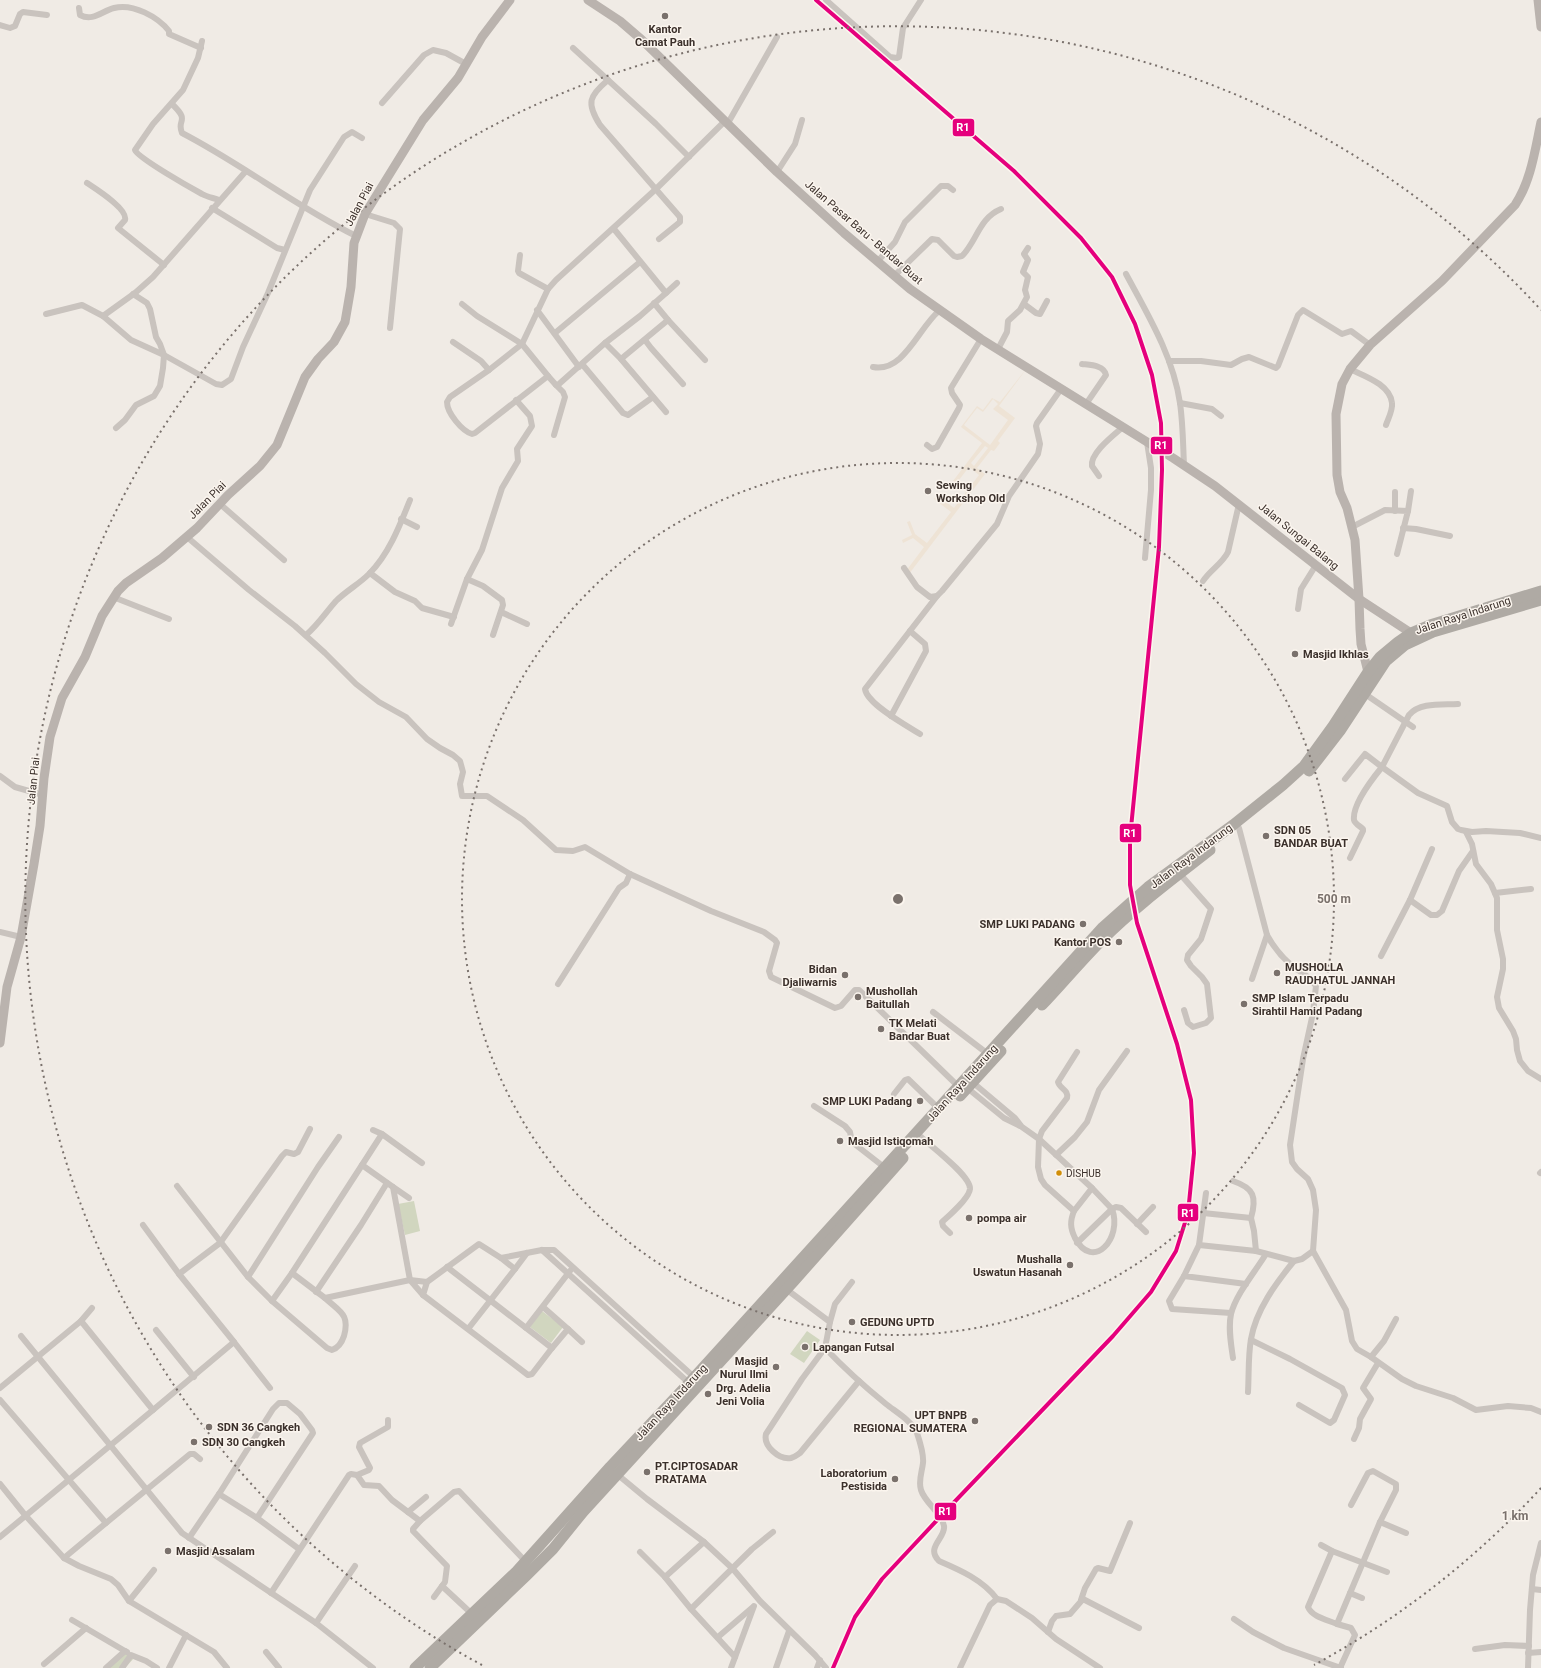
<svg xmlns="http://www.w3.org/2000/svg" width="1541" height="1668" font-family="Roboto,sans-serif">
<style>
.green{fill:#d1d6bf}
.plaza{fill:#eee3d5;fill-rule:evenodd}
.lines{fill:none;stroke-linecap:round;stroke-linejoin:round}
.street{stroke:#c9c3be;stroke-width:6}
.secondary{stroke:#bab3ae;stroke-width:9}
.highway{stroke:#afaaa4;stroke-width:11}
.rail-1-casing{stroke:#fbf5ee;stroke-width:7}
.rail-1{stroke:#e5007d;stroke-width:4}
.ring{fill:none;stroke:#7a716c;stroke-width:2;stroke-dasharray:2 4}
.poi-dot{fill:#7a716c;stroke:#fbf5ee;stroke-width:1.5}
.bus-dot{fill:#d18e09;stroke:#fbf5ee;stroke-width:1.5}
.labels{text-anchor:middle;stroke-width:3;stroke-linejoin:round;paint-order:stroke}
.bus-label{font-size:10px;fill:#3b302b;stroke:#fbf5ee;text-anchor:start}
.poi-label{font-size:11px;font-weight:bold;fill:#3b302b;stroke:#fbf5ee;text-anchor:start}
.street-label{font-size:11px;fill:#3b302b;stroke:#fbf5ee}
.centre{fill:#7a716c;stroke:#fbf5ee;stroke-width:2}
.ring-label{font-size:12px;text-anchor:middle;font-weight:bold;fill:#7a716c;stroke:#fbf5ee;stroke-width:3;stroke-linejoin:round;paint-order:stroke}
.line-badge{stroke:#fbf5ee;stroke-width:1.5}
.badge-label{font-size:11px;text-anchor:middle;font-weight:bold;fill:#fff}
</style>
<rect width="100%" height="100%" fill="#f0ebe5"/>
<g class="green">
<polygon points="414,1201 420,1231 405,1235 398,1204"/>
<polygon points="542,1311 563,1327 551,1343 530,1327"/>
<polygon points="807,1331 820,1340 804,1363 790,1354"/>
<polygon points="125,1653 135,1657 125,1668 108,1668"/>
</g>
<path class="plaza" d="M1027,368L999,406L1015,418L998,441L1000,443L994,451L991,450L977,468L985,474L909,574L906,571L924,547L913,538L903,543L902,540L912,535L907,522L910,521L915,534L927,543L951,512L934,499L937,495L954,508L966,492L953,481L982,443L961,427L977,406L983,410L992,398L1000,402ZM993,399L998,404L993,409L1008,420L990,445L964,425L977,408L983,412ZM985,446L988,448L974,466L971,463ZM969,467L979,475L969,488L959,480Z"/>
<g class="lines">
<g class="street">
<polyline points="826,0 890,57 897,58 899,57 903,28 921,0"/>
<path d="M79,8L80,15C93,22 102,11 114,8C133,3 158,17 169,31V34L201,48"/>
<polyline points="0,25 10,28 15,26 20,14 23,12 47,15"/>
<path d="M202,41L198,58L183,90L153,124L135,150C138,158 191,188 202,194C207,197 214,198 219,200"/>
<polyline points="573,48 656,124 689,157"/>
<path d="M608,80C589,96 586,103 600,125L680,217V222L659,239"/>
<polyline points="382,103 424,55 433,50 446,53 466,64"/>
<path d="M172,104C191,122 176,119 182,133C242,164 295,206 356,236"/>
<polyline points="728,123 777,37"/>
<polyline points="777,172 795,144 802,120"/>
<path d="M87,183C96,189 128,209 125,220L118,228L164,265"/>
<polyline points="212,208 277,248 285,250"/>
<polyline points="365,214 394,223 400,229 390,328"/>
<polyline points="614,229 666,293 677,283"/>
<polyline points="520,255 518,271 519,273 548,289"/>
<polyline points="877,262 895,242 905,222 941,186 948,186 953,190"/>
<path d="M1126,274C1148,315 1173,356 1180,403C1183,424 1183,445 1184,465"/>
<path d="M894,276L932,239L938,240L954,256L957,257L962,256C977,241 979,218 1001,209"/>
<path d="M666,293L640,316L605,343L559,384L556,385L548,376L475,433L472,434C462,431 447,413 447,402L450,397L489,370L522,344L548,289L556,280L656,189L725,121"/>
<polyline points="654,303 668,320"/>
<polyline points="462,304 477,316 522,344 548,376"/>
<polyline points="1024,304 1036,313 1040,314 1047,301"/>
<polyline points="537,310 579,367"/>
<polyline points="46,314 82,305 103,316 131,340 164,355 216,384 222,385 231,379 243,347 268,293 310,190 344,137 352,132 362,138"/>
<polyline points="103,316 135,293 153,277 246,171"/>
<polyline points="555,333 640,262"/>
<polyline points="645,340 651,348 683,384"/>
<polyline points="453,342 481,361 489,370"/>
<polyline points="605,343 621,359 668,320 705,360"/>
<polyline points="998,349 1007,332 1008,321 1020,310 1027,297 1025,290 1028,277 1023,272 1028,260 1024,254 1028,248"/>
<polyline points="621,359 666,412"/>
<polyline points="1169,361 1201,361 1231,365 1242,359 1249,357 1276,368 1278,366 1298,315 1303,310 1342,334 1351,331 1370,345"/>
<polyline points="582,364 623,413 628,415 653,397"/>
<path d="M1082,364C1090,365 1104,365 1106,375L1086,404"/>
<path d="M873,367C904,373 919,327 939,311"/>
<path d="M1350,369C1364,376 1390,384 1392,403C1393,410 1388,419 1386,425"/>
<polyline points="1180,403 1212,409 1221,416"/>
<polyline points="116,428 125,420 136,405 154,396 160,386 163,368 164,355 160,344 156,337 150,309 147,303 133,294"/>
<polyline points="554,435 565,397 563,392 556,385"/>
<polyline points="927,445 932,449 937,447 959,408 960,405 952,393 951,388 981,339"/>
<path d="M1099,476L1092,466C1090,453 1114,435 1123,427"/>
<polyline points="220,504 284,560"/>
<polyline points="1395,511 1395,492"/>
<polyline points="1408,511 1411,491"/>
<polyline points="401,519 417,527"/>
<polyline points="1352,527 1385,510 1408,511 1397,554"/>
<polyline points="1403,528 1416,529 1450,536"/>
<polyline points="187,537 249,590 295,626 325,653 356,684 379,702 406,717 427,739 440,748 453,755 460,761 463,772 460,784 462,796 487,796 523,820 556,850 573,851 585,847 630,874 711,911 764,932 775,940 777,943 769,971 771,977 835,1008 841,1006 855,990 859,990 960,1088"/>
<polyline points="1145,558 1151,490 1151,468 1147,442"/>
<polyline points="904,568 917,587 930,597 937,596 942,591 997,524 1009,496 1038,454 1040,444 1036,426 1037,423 1061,389"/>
<polyline points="370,573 395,592 415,601 422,608 454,617"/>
<polyline points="467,579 483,586 502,600 503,605 493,635"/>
<path d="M1203,581C1210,570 1222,564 1228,552L1239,504"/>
<polyline points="113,597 169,619"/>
<polyline points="1298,609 1301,589 1316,565"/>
<polyline points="501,612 527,624"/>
<polyline points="451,624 467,579 482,550 502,488 518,461 517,449 532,426 530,416 516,400"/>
<path d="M306,635C318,625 326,612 336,601C346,591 359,584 369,574C389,554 400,525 410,500"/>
<polyline points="1365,694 1413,727"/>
<path d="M1458,704C1442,705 1420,702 1409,715L1382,767L1418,793L1447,806L1452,822L1458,829L1461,830L1472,832L1486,831L1520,833L1541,838"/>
<polyline points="891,716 926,651 925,644 910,631"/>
<path d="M920,734C907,726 867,704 865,689L937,596"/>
<polyline points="0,776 15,787 43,795"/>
<path d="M1345,779L1365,754L1382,767C1373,778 1352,804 1354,820C1355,824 1360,826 1363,829V831L1350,858"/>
<path d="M1239,828L1267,935C1273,946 1281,956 1290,964C1300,973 1308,974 1316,986L1313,1013L1303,1059L1290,1145L1292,1162L1297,1169L1308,1179L1313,1190L1316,1210L1313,1251L1346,1310L1352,1341L1357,1349L1371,1357L1402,1379L1416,1386L1453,1398L1476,1410L1508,1406L1531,1408L1541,1412"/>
<polyline points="1466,832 1472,844 1476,864 1491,884 1497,898 1497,930 1503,959 1503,969 1497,997 1499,1008 1513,1031 1516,1039 1517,1050 1520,1061 1528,1071 1541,1079"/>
<polyline points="1180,874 1211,909 1201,939 1188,955 1187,960 1191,966 1202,977 1207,984 1211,1018 1206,1023 1193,1027 1188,1023 1184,1010"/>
<polyline points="1495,893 1531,889"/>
<polyline points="1410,900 1431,915 1437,915 1442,911 1459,871 1473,851"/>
<polyline points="0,932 21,937"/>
<polyline points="1381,956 1410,900 1432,849"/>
<polyline points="1252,979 1267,935"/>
<polyline points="558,984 619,888 626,883 630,874"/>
<polyline points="933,1012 988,1054"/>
<path d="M1077,1052L1058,1082C1060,1089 1069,1090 1067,1098L1042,1131L1039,1139L1038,1167L1041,1179L1045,1185L1074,1211L1092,1188"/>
<polyline points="971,1081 1015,1118 1022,1127 1039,1139 1092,1188 1112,1209 1116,1207 1121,1208 1146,1232"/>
<polyline points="966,1087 1004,1118 1020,1126"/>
<polyline points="894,1094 905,1080 908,1079 939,1109"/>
<polyline points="814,1106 845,1126 850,1132 852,1142 884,1167"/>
<polyline points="373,1130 382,1134 422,1163"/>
<path d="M921,1137C932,1147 971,1176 970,1189C969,1198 949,1216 942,1222L943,1226L950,1233"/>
<polyline points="1056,1155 1075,1137 1087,1122 1099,1090 1127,1051"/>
<polygon points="362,1165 393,1187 410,1280 325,1298 292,1273"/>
<polyline points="362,1165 382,1134"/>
<polyline points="1540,1173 1541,1172"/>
<polyline points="177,1186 248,1277 318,1167 339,1137"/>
<polyline points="393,1187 409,1198"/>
<path d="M1074,1211C1070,1221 1070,1228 1075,1238C1093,1272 1123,1238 1112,1209L1077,1243"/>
<path d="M1203,1213L1251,1218C1257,1197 1254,1188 1233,1181"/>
<polyline points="1251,1218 1254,1231 1256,1251"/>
<polyline points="1137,1224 1153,1207"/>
<polyline points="143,1225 179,1274 234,1342 153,1410"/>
<polyline points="1199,1245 1206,1193"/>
<polyline points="542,1250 689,1383"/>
<polyline points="501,1258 542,1250 554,1250 694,1377"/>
<polyline points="447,1267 552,1348 568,1329 543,1307"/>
<polyline points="515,1269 527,1253"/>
<polyline points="179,1274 220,1243 282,1156 286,1152 294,1154 298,1152 310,1129"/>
<polyline points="1184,1276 1169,1301 1172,1309 1231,1313"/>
<path d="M248,1277L272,1301L327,1348L332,1350C338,1348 342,1342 344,1336C350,1314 340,1312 325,1298"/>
<polyline points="1246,1284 1184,1276 1199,1245 1256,1251 1294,1261 1302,1259 1313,1251"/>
<path d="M786,1289L830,1322L825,1348C844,1368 865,1387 886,1404C896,1412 912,1421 917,1433C920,1442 924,1454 923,1463C922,1472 918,1481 921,1490C925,1503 942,1513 944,1526C946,1538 925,1547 939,1561C960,1570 983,1580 997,1599"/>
<polyline points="316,1292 361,1225 387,1183"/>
<polyline points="423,1295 410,1280 427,1282"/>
<polyline points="272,1301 292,1273"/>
<polyline points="81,1321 92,1308"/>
<polyline points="830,1322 835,1304 852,1282"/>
<polyline points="526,1328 570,1271"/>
<polyline points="468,1329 515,1269 501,1258 479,1244 427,1282 423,1295 528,1375 532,1374 552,1348"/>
<polyline points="568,1329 582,1342"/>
<polyline points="156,1330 194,1377"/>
<polyline points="21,1336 182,1533 316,1623 373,1668"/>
<polyline points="1251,1340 1290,1359 1342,1388 1345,1395 1334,1420 1330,1423 1299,1405"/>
<polyline points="234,1342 270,1388"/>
<path d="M825,1348L802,1379L766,1434C763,1446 779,1460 791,1458C795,1457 797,1455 800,1453L859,1381"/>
<polyline points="1371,1357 1384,1341 1396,1319"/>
<path d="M1233,1358C1231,1344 1228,1328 1231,1314C1236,1294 1255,1272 1266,1254"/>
<polyline points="0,1388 81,1321 153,1410 0,1537"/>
<path d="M1248,1392C1249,1375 1248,1356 1251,1339C1256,1310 1276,1283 1294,1261"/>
<polyline points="0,1400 106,1523 64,1558"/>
<polyline points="388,1420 388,1427 360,1443 359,1447 370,1468 369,1470 357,1475 364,1485 379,1486 392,1500 420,1521 454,1492 459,1491 526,1562"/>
<polyline points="1354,1439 1359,1428 1360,1419 1371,1399 1363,1388 1378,1363"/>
<polyline points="618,1475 647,1499 704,1542 733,1569 760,1601 815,1655 826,1668"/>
<polyline points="0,1484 25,1515 64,1558 79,1566 111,1579 118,1585 129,1601 214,1652 227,1668"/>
<polyline points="219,1494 273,1409 279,1403 287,1403 300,1414 312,1430 313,1433 257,1518"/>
<polyline points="408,1512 426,1497"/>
<polyline points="420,1521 413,1529 413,1531 447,1566 445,1582 434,1597"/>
<polyline points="1380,1522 1406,1533"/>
<polyline points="106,1523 190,1454 194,1454 200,1459"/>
<polyline points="189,1538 219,1494 257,1518 299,1549"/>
<polyline points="1321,1545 1332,1551 1387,1572"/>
<path d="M1332,1551L1308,1607C1312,1617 1328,1620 1337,1624"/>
<polyline points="640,1552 665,1577 691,1609 735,1657"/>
<polyline points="665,1577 704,1542"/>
<polyline points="442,1586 472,1614"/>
<polyline points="1532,1589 1541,1590"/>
<polyline points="271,1593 349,1475 351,1474 357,1475"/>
<polyline points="1350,1593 1362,1598"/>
<polyline points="1081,1600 1085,1588 1096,1569 1098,1568 1110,1571 1130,1523"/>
<polyline points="129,1601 154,1570"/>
<polyline points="691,1609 752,1549 773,1532"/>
<polyline points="1234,1619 1253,1632 1284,1648 1341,1668"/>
<polyline points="72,1620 125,1651"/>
<polyline points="316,1623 355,1566"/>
<polyline points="1048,1632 1052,1621 1056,1616 1070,1614 1083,1599 1139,1628"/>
<polyline points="718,1637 753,1607"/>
<polyline points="1475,1649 1505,1645 1529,1646"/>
<polyline points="266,1652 279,1668"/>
<polyline points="1528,1653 1541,1652"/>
<polyline points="44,1664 86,1628"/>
<polyline points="106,1668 125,1651 127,1652"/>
<polyline points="122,1668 131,1655 146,1661 157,1668"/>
<polyline points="169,1668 186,1635"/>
<polyline points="731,1668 754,1606"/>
<polyline points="776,1668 789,1631"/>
<polyline points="817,1668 820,1660"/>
<polyline points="960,1668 990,1605 997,1599 1006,1601 1032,1618 1056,1639 1100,1668"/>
<polyline points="1340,1668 1355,1635 1351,1628 1337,1624 1380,1522 1396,1490 1396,1484 1373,1471 1368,1473 1351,1505"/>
<polyline points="1528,1668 1530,1610 1533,1575 1541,1543"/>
</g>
<g class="secondary">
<polyline points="588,0 620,21 642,40 777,172 844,233 910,289 981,339 1173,458 1215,486 1359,599 1411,633"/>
<polyline points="1538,0 1541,27"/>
<path d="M1368,672L1361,644L1360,629L1359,599L1355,540L1347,508L1340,492L1337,475L1336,414L1342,384L1350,369L1370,345L1442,281L1515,205C1531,181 1535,150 1541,122"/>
<polyline points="0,1043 7,987 21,937 34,864 40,826 44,778 50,737 62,698 85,657 102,616 118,591 126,583 162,558 197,528 228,495 260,466 277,445 305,377 318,359 334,342 345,322 351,287 354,243 365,214 423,120 458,78 482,37 510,0"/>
</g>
<g class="highway">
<polyline points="1309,771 1340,731 1386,661 1405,645 1433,632 1541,600"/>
<path d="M1042,1005C1062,984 1081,961 1102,940C1135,907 1173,879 1210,850"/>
<polyline points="960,1096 1001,1051"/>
<polyline points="415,1668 517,1571 610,1467 689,1383 1103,927 1148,887 1233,825 1283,785 1304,766 1333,726 1368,672 1380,657 1398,642 1411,633 1430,625 1541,591"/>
<polyline points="430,1668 527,1575 553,1549 583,1512 794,1281 903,1158"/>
</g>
<g class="rail-1-casing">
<polyline id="rail-1" points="816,0 1014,171 1081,238 1112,277 1135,324 1152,375 1161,423 1162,470 1159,547 1130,838 1130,885 1137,923 1177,1044 1191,1100 1194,1153 1188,1213 1176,1251 1151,1292 1113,1336 940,1517 882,1579 855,1617 833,1668"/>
</g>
<use href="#rail-1" class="rail-1"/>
</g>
<g class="ring">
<circle cx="898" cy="899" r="436"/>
<path d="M1541 1488A872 872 0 0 1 1314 1665M482 1665A872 872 0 1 1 1541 310"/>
</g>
<g class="poi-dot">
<circle cx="665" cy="16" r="4"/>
<circle cx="928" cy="491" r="4"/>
<circle cx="1295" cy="654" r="4"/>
<circle cx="1266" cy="836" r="4"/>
<circle cx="1083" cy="924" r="4"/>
<circle cx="1119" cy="942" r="4"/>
<circle cx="1277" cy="973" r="4"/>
<circle cx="845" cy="975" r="4"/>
<circle cx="858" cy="997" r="4"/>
<circle cx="1244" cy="1004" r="4"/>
<circle cx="881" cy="1029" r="4"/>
<circle cx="920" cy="1101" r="4"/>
<circle cx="840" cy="1141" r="4"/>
<circle cx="969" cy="1218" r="4"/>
<circle cx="1070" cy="1265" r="4"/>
<circle cx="852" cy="1322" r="4"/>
<circle cx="805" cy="1347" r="4"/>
<circle cx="776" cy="1367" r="4"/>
<circle cx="708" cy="1394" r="4"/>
<circle cx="975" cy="1421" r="4"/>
<circle cx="209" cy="1427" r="4"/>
<circle cx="194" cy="1442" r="4"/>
<circle cx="647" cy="1472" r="4"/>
<circle cx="895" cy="1479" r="4"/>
<circle cx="168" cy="1551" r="4"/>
</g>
<circle class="bus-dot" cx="1059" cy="1173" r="3.5"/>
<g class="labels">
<g class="bus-label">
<text x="1066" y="1177">DISHUB</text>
</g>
<g class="poi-label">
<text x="665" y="33" text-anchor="middle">Kantor<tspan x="665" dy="13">Camat Pauh</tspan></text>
<text x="936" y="489">Sewing<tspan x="936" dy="13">Workshop Old</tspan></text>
<text x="1303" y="658">Masjid Ikhlas</text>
<text x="1274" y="834">SDN 05<tspan x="1274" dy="13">BANDAR BUAT</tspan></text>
<text x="1075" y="928" text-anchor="end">SMP LUKI PADANG</text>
<text x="1111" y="946" text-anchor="end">Kantor POS</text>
<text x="1285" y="971">MUSHOLLA<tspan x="1285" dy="13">RAUDHATUL JANNAH</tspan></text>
<text x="837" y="973" text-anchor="end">Bidan<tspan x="837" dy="13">Djaliwarnis</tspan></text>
<text x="866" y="995">Mushollah<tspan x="866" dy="13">Baitullah</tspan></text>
<text x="1252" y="1002">SMP Islam Terpadu<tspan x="1252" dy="13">Sirahtil Hamid Padang</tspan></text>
<text x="889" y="1027">TK Melati<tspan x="889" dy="13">Bandar Buat</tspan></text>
<text x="912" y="1105" text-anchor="end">SMP LUKI Padang</text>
<text x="848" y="1145">Masjid Istiqomah</text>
<text x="977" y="1222">pompa air</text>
<text x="1062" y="1263" text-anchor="end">Mushalla<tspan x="1062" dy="13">Uswatun Hasanah</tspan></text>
<text x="860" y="1326">GEDUNG UPTD</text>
<text x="813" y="1351">Lapangan Futsal</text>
<text x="768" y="1365" text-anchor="end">Masjid<tspan x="768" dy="13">Nurul Ilmi</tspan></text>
<text x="716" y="1392">Drg. Adelia<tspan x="716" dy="13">Jeni Volia</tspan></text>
<text x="967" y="1419" text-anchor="end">UPT BNPB<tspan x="967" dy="13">REGIONAL SUMATERA</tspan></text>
<text x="217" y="1431">SDN 36 Cangkeh</text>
<text x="202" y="1446">SDN 30 Cangkeh</text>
<text x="655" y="1470">PT.CIPTOSADAR<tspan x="655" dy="13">PRATAMA</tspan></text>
<text x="887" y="1477" text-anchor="end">Laboratorium<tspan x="887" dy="13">Pestisida</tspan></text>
<text x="176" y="1555">Masjid Assalam</text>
</g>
<g class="street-label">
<text transform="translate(359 204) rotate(-62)" y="4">Jalan Piai</text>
<text transform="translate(864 232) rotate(41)" y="4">Jalan Pasar Baru - Bandar Buat</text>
<text transform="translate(207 500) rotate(-45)" y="4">Jalan Piai</text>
<text transform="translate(1299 536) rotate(39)" y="4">Jalan Sungai Balang</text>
<text transform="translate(1463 615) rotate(-18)" y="4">Jalan Raya Indarung</text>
<text transform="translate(33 781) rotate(-84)" y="4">Jalan Piai</text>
<text transform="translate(1191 856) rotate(-37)" y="4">Jalan Raya Indarung</text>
<text transform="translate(962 1083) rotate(-48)" y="4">Jalan Raya Indarung</text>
<text transform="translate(671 1402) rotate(-47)" y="4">Jalan Raya Indarung</text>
</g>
</g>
<circle cx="898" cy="899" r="6" class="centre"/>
<g class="ring-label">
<text x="1334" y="903">500 m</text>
<text x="1515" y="1520">1 km</text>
</g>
<g class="line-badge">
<rect x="952" y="118" width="23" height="19" rx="4" fill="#e5007d"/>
<rect x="1150" y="436" width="23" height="19" rx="4" fill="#e5007d"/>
<rect x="1119" y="823" width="23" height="20" rx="4" fill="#e5007d"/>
<rect x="1177" y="1203" width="22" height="19" rx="4" fill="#e5007d"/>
<rect x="934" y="1502" width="23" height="19" rx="4" fill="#e5007d"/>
</g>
<g class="badge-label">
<text x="963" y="131">R1</text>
<text x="1161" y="449">R1</text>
<text x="1130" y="837">R1</text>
<text x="1188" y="1217">R1</text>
<text x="945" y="1515">R1</text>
</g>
</svg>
